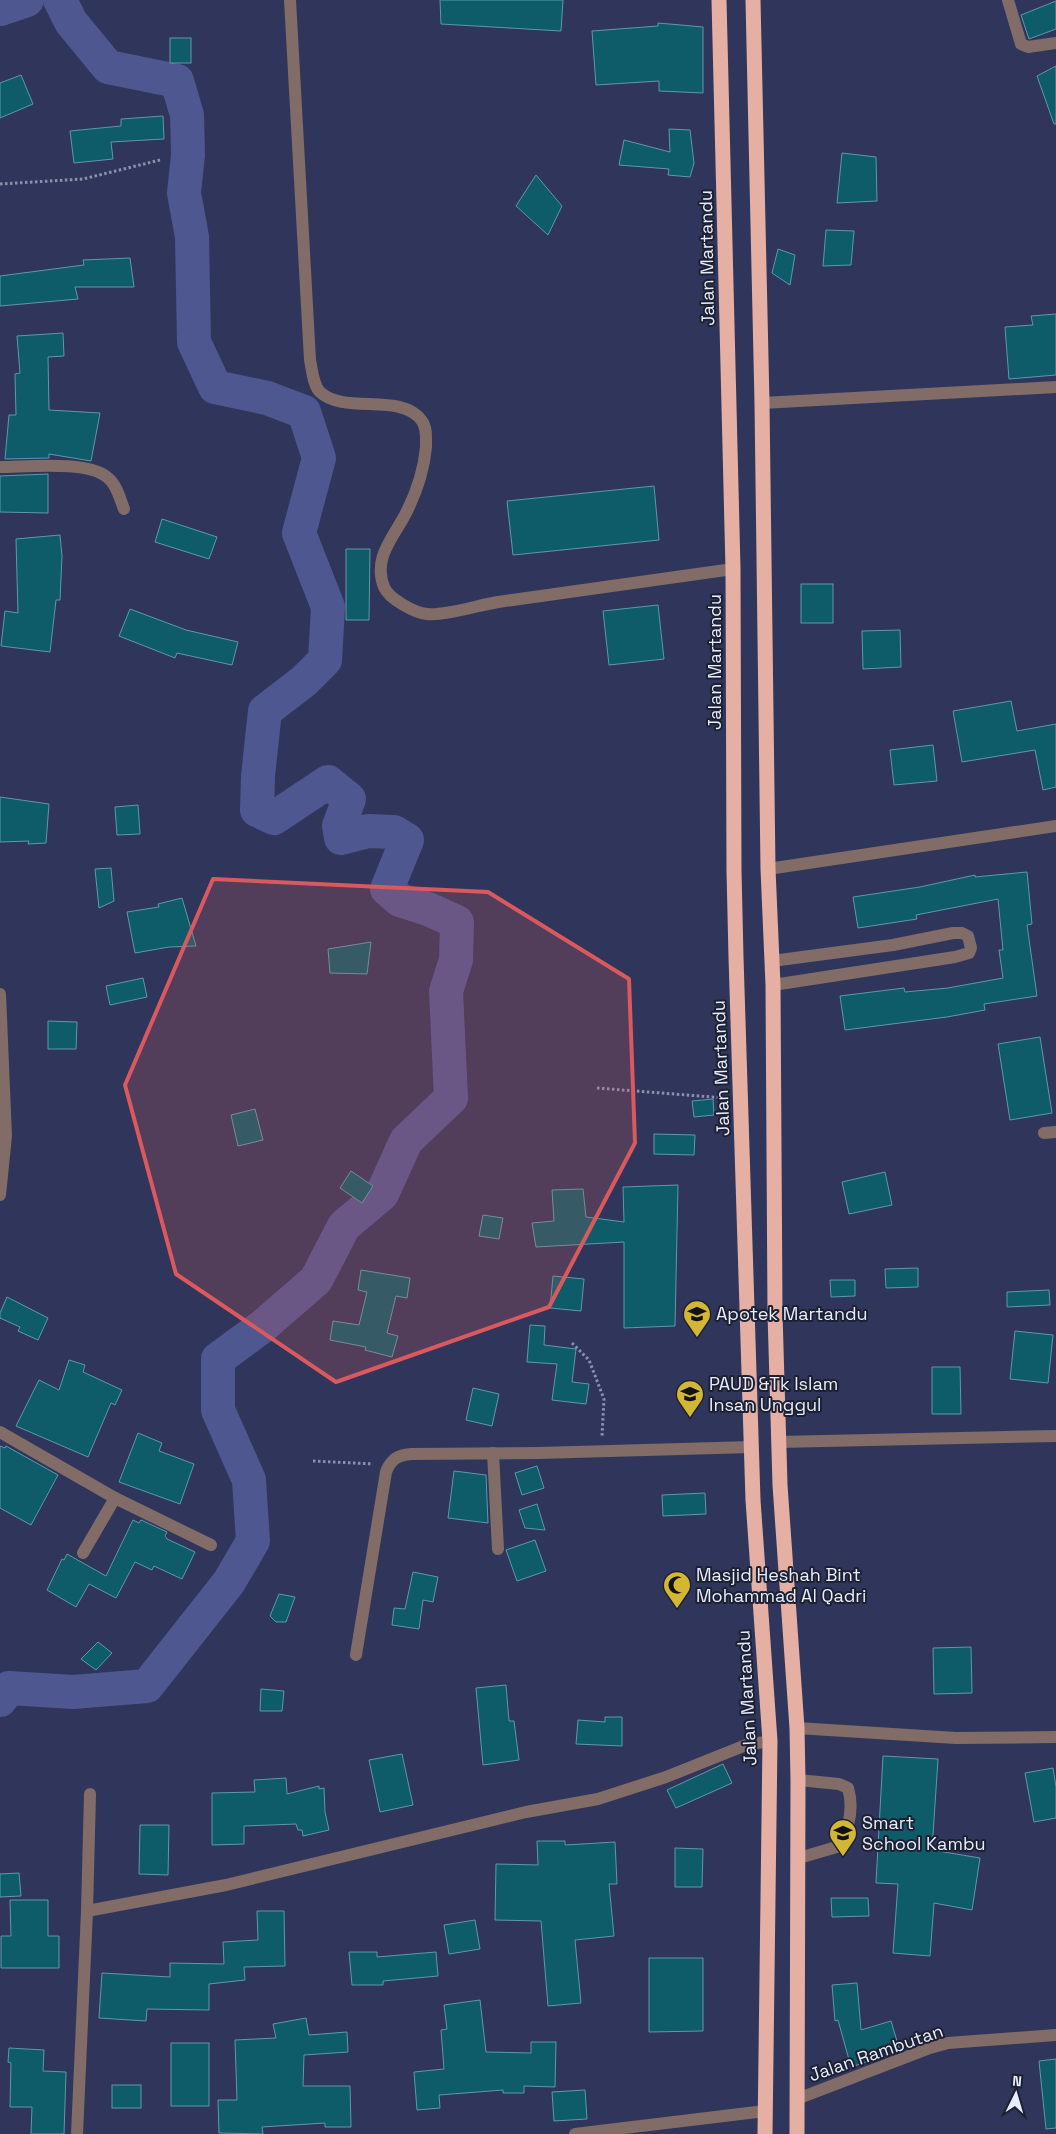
<svg xmlns="http://www.w3.org/2000/svg" width="1056" height="2134" font-family="'Space Grotesk',sans-serif">
<style>
.lines{fill:none;stroke-linecap:round;stroke-linejoin:round}
.river{stroke:#4e578f;stroke-width:34}
.building{fill:#0e5b6a;stroke:#5e99a8}
.path{stroke:#8b91ad;stroke-width:3;stroke-dasharray:2.5 2.5;stroke-linecap:butt}
.minor{stroke:#826c67;stroke-width:12}
.highway{stroke:#e5b0a3;stroke-width:15}
.marked{fill:#da595e;fill-opacity:0.2;stroke:#da595e;stroke-width:4;stroke-linejoin:round}
.labels{text-anchor:middle;stroke-width:4;stroke-linejoin:round;paint-order:stroke}
.street-label{font-size:18px;fill:#e7ecff;stroke:#1c2030}
.poi-label{font-size:18px;fill:#e7ecff;stroke:#1c2030;text-anchor:start}
</style>
<rect width="100%" height="100%" fill="#30365b"/>
<g class="lines">
<g class="river">
<polyline points="0,9 27,0"/>
<polyline points="0,1700 9,1688 73,1692 147,1686 229,1582 253,1541 249,1480 218,1410 218,1359 263,1326 316,1280 344,1226 382,1194 406,1141 451,1098 446,991 456,960 457,922 428,909 400,900 387,889 407,840 394,832 368,831 341,838 339,826 349,799 328,782 274,818 257,810 258,776 265,711 304,681 325,660 328,607 299,533 319,458 304,412 267,398 215,387 194,342 192,237 184,193 188,155 187,115 177,81 108,67 71,22 60,0"/>
</g>
</g>
<g class="building">
<polygon points="440,0 563,0 561,31 441,24"/>
<polygon points="1056,1 1056,29 1029,39 1021,15"/>
<polygon points="658,23 703,27 703,93 659,91 659,81 596,85 592,31 658,26"/>
<rect x="170" y="38" width="21" height="25"/>
<polygon points="1056,66 1056,124 1054,124 1037,76"/>
<polygon points="21,75 33,104 0,118 0,83"/>
<polygon points="163,116 164,139 111,142 113,159 74,163 70,131 121,126 121,119"/>
<polygon points="669,129 690,130 694,163 690,177 668,175 669,169 619,165 624,140 670,152"/>
<polygon points="842,153 876,157 877,201 837,203"/>
<polygon points="536,175 562,206 548,235 516,206"/>
<polygon points="826,230 854,231 851,265 823,266"/>
<polygon points="778,249 795,255 790,285 772,273"/>
<polygon points="130,258 134,287 75,287 78,299 0,306 0,276 84,265 83,260"/>
<polygon points="1056,314 1056,375 1009,379 1005,327 1033,325 1031,316"/>
<polygon points="63,333 64,356 48,357 49,410 100,413 91,461 49,454 49,458 5,459 9,415 16,415 15,374 20,373 17,336"/>
<polygon points="48,474 48,513 0,512 0,476"/>
<polygon points="654,486 659,540 513,555 507,501"/>
<polygon points="162,519 217,537 209,559 155,542"/>
<polygon points="60,535 62,556 60,600 56,600 50,652 1,646 5,611 18,613 16,539"/>
<polygon points="346,549 370,549 369,620 346,620"/>
<rect x="801" y="584" width="32" height="39"/>
<polygon points="658,605 664,659 609,665 603,611"/>
<polygon points="130,609 186,630 238,642 232,665 177,653 175,658 119,636"/>
<polygon points="900,630 901,667 863,669 862,631"/>
<polygon points="1011,701 1017,731 1056,724 1056,787 1043,790 1035,750 962,762 953,711"/>
<polygon points="933,745 937,781 894,785 890,750"/>
<polygon points="0,797 49,804 46,843 28,844 29,841 0,842"/>
<polygon points="138,805 140,834 117,835 115,807"/>
<polygon points="111,868 114,901 99,908 95,869"/>
<polygon points="1027,872 1032,924 1027,925 1037,996 984,1004 985,1010 947,1017 845,1030 840,996 904,988 905,992 948,988 1003,978 999,950 1003,950 998,899 916,915 917,919 858,928 853,897 920,887 975,875 975,877"/>
<polygon points="182,898 196,946 169,947 135,953 127,912 159,907 158,904"/>
<polygon points="371,942 367,974 330,973 328,949"/>
<polygon points="143,978 147,997 110,1005 106,986"/>
<polygon points="48,1021 77,1022 76,1049 48,1049"/>
<polygon points="1040,1037 1052,1113 1010,1120 998,1044"/>
<polygon points="713,1099 714,1115 694,1117 692,1101"/>
<polygon points="255,1109 263,1140 238,1146 231,1115"/>
<polygon points="654,1134 695,1135 694,1155 654,1154"/>
<polygon points="351,1171 373,1186 362,1203 340,1188"/>
<polygon points="885,1172 892,1205 849,1214 842,1182"/>
<polygon points="678,1185 675,1326 624,1328 624,1242 536,1247 532,1223 554,1221 552,1190 583,1189 586,1217 624,1222 623,1187"/>
<polygon points="483,1215 503,1218 499,1239 479,1236"/>
<polygon points="918,1268 918,1287 886,1288 885,1269"/>
<polygon points="361,1270 410,1278 407,1298 396,1296 387,1333 398,1336 392,1357 365,1350 366,1347 330,1340 333,1321 359,1325 367,1292 358,1290"/>
<polygon points="553,1276 584,1279 581,1311 550,1308"/>
<polygon points="830,1280 855,1280 855,1296 831,1297"/>
<polygon points="1049,1290 1050,1305 1007,1307 1007,1292"/>
<polygon points="7,1297 48,1318 38,1340 18,1331 20,1327 0,1318 0,1313"/>
<polygon points="530,1325 545,1326 544,1345 576,1349 572,1382 589,1384 586,1404 552,1400 557,1364 527,1362"/>
<polygon points="1015,1331 1053,1335 1048,1383 1010,1379"/>
<polygon points="69,1360 85,1365 83,1372 122,1390 115,1405 111,1403 88,1457 16,1426 39,1380 59,1390"/>
<polygon points="932,1367 960,1367 961,1414 932,1414"/>
<polygon points="473,1388 499,1394 492,1426 466,1420"/>
<polygon points="138,1433 162,1443 159,1451 194,1464 180,1504 119,1482"/>
<polygon points="0,1446 5,1448 6,1446 58,1475 31,1525 0,1508"/>
<polygon points="537,1466 544,1488 522,1495 515,1473"/>
<polygon points="454,1471 486,1475 488,1523 448,1518"/>
<polygon points="705,1493 706,1514 663,1516 662,1495"/>
<polygon points="537,1504 545,1530 525,1528 519,1510"/>
<polygon points="133,1520 139,1523 141,1520 167,1532 165,1536 167,1539 195,1552 182,1579 154,1566 152,1570 135,1562 116,1598 89,1584 76,1607 47,1590 62,1559 64,1560 67,1554 106,1576"/>
<polygon points="535,1540 546,1571 517,1581 506,1550"/>
<polygon points="413,1572 438,1577 433,1602 423,1600 419,1629 392,1625 394,1608 405,1609"/>
<polygon points="279,1594 295,1597 286,1622 276,1622 270,1616"/>
<polygon points="98,1642 112,1653 96,1670 81,1659"/>
<polygon points="971,1647 972,1693 934,1694 933,1648"/>
<polygon points="506,1685 509,1721 514,1721 519,1760 483,1765 476,1688"/>
<polygon points="261,1689 284,1691 282,1711 260,1711"/>
<polygon points="605,1717 622,1717 622,1746 576,1744 578,1720 605,1722"/>
<polygon points="402,1754 413,1805 380,1812 369,1760"/>
<polygon points="883,1756 938,1759 932,1850 980,1858 972,1910 934,1903 930,1956 893,1953 898,1884 876,1883"/>
<polygon points="723,1764 732,1783 676,1808 667,1790"/>
<polygon points="1053,1768 1056,1787 1056,1818 1034,1822 1025,1773"/>
<polygon points="286,1778 287,1794 319,1786 319,1789 324,1788 325,1812 329,1830 303,1836 302,1830 298,1830 296,1824 244,1826 244,1844 212,1845 212,1793 255,1792 254,1780"/>
<polygon points="140,1825 169,1825 168,1875 139,1874"/>
<polygon points="537,1841 565,1841 565,1845 615,1842 617,1884 609,1884 614,1936 575,1940 581,2003 548,2006 541,1921 495,1920 496,1864 538,1865"/>
<polygon points="675,1848 703,1849 702,1887 675,1887"/>
<polygon points="19,1873 21,1896 0,1897 0,1874"/>
<polygon points="831,1898 868,1898 869,1916 832,1917"/>
<polygon points="10,1900 48,1900 48,1936 59,1936 59,1968 1,1968 1,1936 11,1936"/>
<polygon points="257,1911 284,1911 285,1966 244,1967 245,1980 209,1984 209,2010 147,2009 146,2021 99,2018 102,1973 170,1977 170,1963 224,1964 223,1942 258,1940"/>
<polygon points="475,1920 480,1949 449,1954 444,1925"/>
<polygon points="349,1952 377,1952 377,1957 436,1952 438,1976 383,1981 383,1985 352,1985"/>
<polygon points="649,1958 703,1958 703,2031 649,2032"/>
<polygon points="857,1983 861,2030 891,2021 900,2051 851,2067 838,2020 835,2021 832,1985"/>
<polygon points="480,2000 486,2052 531,2053 531,2042 556,2042 555,2087 524,2086 524,2093 503,2093 503,2090 439,2095 440,2108 417,2110 414,2072 444,2069 441,2030 447,2029 444,2005"/>
<polygon points="306,2018 309,2035 347,2032 348,2052 304,2055 303,2086 350,2086 351,2127 325,2127 325,2123 262,2127 263,2134 219,2133 218,2100 237,2100 235,2040 276,2038 273,2024"/>
<rect x="171" y="2043" width="38" height="63"/>
<polygon points="9,2048 44,2050 43,2071 66,2072 64,2134 31,2134 32,2107 10,2107 11,2063 8,2062"/>
<polygon points="1056,2059 1056,2128 1046,2129 1039,2061"/>
<rect x="112" y="2085" width="29" height="23"/>
<polygon points="585,2090 587,2119 554,2121 552,2092"/>
</g>
<g class="lines">
<g class="path">
<polyline points="0,184 83,179 160,160"/>
<polyline points="597,1088 725,1098"/>
<polyline points="572,1343 589,1360 604,1399 602,1436"/>
<polyline points="313,1461 373,1464"/>
</g>
<g class="minor">
<path d="M290,0L310,360C312,369 313,385 320,392C344,415 403,392 422,421C427,428 426,439 426,447C424,469 417,491 407,511C395,536 372,557 384,587C389,599 415,613 427,614C445,616 479,605 498,602C576,591 655,580 733,569"/>
<polyline points="1008,0 1021,44 1028,47 1056,43"/>
<polyline points="762,403 1056,387"/>
<path d="M0,467C26,467 89,460 108,478C117,485 120,499 124,509"/>
<polyline points="768,869 1056,826"/>
<polyline points="772,961 893,945 953,933 962,933 968,936 971,948 969,953 955,957 773,985"/>
<polyline points="0,994 6,1136 0,1195"/>
<polyline points="1044,1133 1056,1132"/>
<polyline points="0,1432 115,1498 211,1545"/>
<polyline points="778,1442 1056,1436"/>
<polyline points="493,1453 498,1549"/>
<polyline points="83,1553 115,1498"/>
<path d="M356,1655L386,1472C391,1459 398,1455 411,1454L538,1453L752,1447"/>
<polyline points="797,1728 956,1738 1056,1737"/>
<path d="M798,1780L839,1784L848,1788C854,1808 849,1828 840,1846L799,1858"/>
<polyline points="87,1911 90,1794"/>
<polyline points="797,2099 930,2048 948,2043 1056,2035"/>
<polyline points="77,2134 87,1911 226,1885 526,1812 598,1799 666,1777 746,1745 770,1741"/>
<polyline points="575,2134 765,2111"/>
</g>
<g class="highway">
<polyline points="719,0 733,569 734,871 736,957 753,1500 770,1741 765,2134"/>
<polyline points="753,0 762,403 768,869 773,985 775,1313 780,1485 797,1728 798,1780 797,2134"/>
</g>
</g>
<path class="marked" d="M213,879L488,892L629,979L635,1143L549,1307L336,1382L176,1274L125,1085Z"/>
<defs>
<g id="school-pin" transform="scale(1.4375)"><path d="M0 17L-7.5 6A9.5 9.5 0 1 1 7.5 6Z" fill="#d4b635" stroke="#1c2030"/><path d="M0-5L7-2L0 1L-7-2ZM-4 1L0 2.5L4 1V4Q0 6-4 4Z" fill="#111"/></g>
<g id="mosque-pin" transform="scale(1.4375)"><path d="M0 17L-7.5 6A9.5 9.5 0 1 1 7.5 6Z" fill="#d4b635" stroke="#1c2030"/><path d="M3.5-4.9A6 6 0 1 0 3.5 4.9A5 5 0 1 1 3.5-4.9Z" fill="#111"/></g>
</defs>
<g fill-rule="evenodd">
<use href="#school-pin" x="697" y="1314"/>
<use href="#school-pin" x="690" y="1394"/>
<use href="#mosque-pin" x="677" y="1585"/>
<use href="#school-pin" x="843" y="1833"/>
</g>
<g class="labels">
<g class="street-label">
<text transform="translate(707 258) rotate(-91)" y="6">Jalan Martandu</text>
<text transform="translate(715 662) rotate(-90)" y="6">Jalan Martandu</text>
<text transform="translate(721 1068) rotate(-92)" y="6">Jalan Martandu</text>
<text transform="translate(747 1698) rotate(-93)" y="6">Jalan Martandu</text>
<text transform="translate(876 2053) rotate(-19)" y="6">Jalan Rambutan</text>
</g>
<g class="poi-label">
<text x="716" y="1320">Apotek Martandu</text>
<text x="709" y="1390">PAUD &amp;Tk Islam<tspan x="709" dy="21">Insan Unggul</tspan></text>
<text x="696" y="1581">Masjid Heshah Bint<tspan x="696" dy="21">Mohammad Al Qadri</tspan></text>
<text x="862" y="1829">Smart<tspan x="862" dy="21">School Kambu</tspan></text>
</g>
</g>
<g transform="translate(1016 2094) rotate(5)" stroke="#1c2030" stroke-width="4" paint-order="stroke">
<path d="M0-4L9 19L0 12L-9 19Z" fill="#e7ecff"/>
<text y="-8" font-size="14" font-weight="bold" text-anchor="middle" fill="#e7ecff">N</text>
</g>
</svg>
